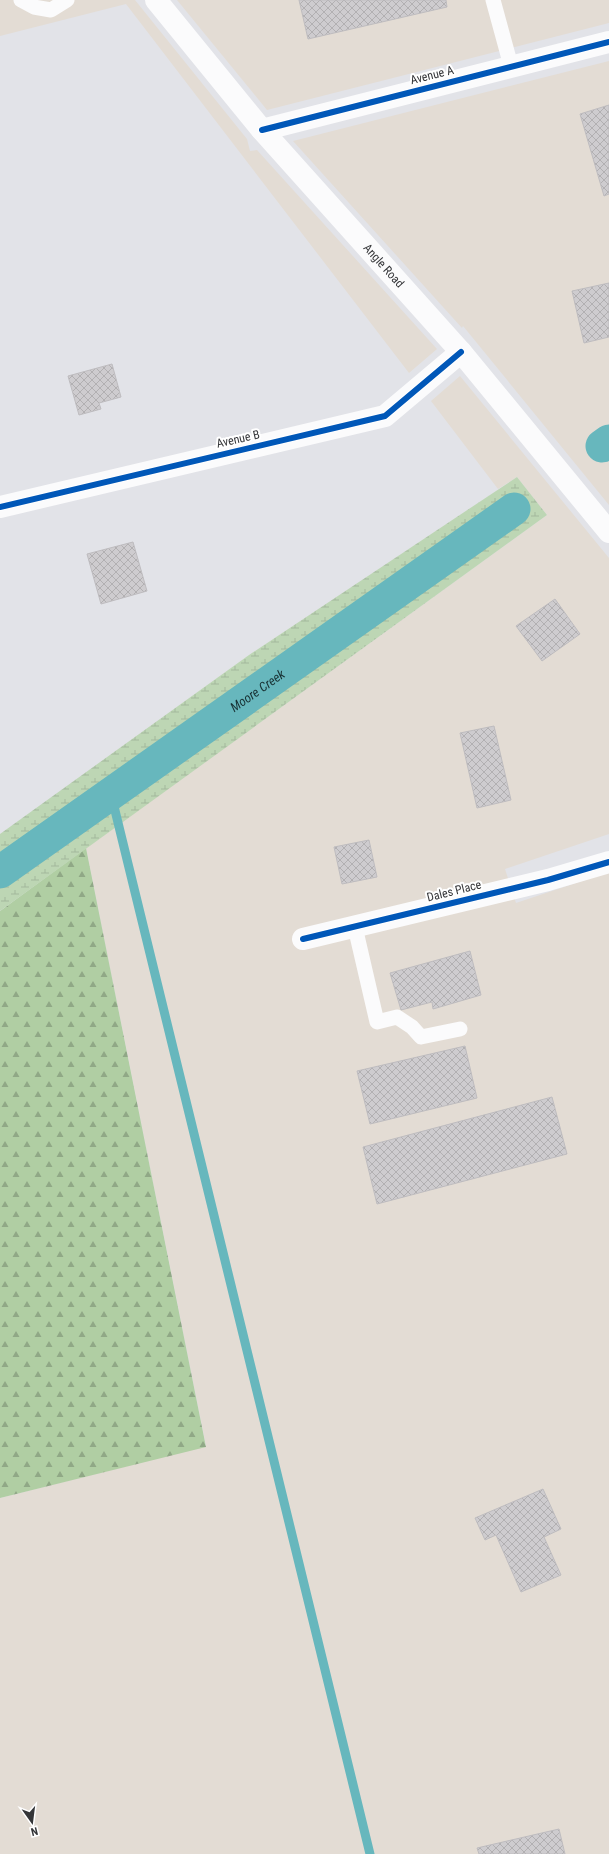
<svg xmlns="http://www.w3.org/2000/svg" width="609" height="1854" font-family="'Roboto Condensed',sans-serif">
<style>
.commercial{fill:#e3dcd4}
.forest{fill:url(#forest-firs)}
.wetland{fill:url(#wetland-marsh)}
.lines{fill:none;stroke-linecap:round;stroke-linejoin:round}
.stream{stroke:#67b7bd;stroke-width:9}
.canal{stroke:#67b7bd;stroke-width:33}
.building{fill:url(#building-cross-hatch);stroke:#bebcbf}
.service{stroke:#fbfbfc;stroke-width:15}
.minor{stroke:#fbfbfc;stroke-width:22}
.secondary{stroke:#fbfbfc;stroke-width:22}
.cycleway-casing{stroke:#fff;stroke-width:8}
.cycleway{stroke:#0057b8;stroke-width:6}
.labels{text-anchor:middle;stroke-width:4;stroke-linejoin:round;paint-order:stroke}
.street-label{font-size:12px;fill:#343538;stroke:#fff}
.water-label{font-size:13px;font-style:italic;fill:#172f31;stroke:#fff}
</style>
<defs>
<pattern id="forest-firs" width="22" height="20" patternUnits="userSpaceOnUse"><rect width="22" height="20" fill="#b0cea3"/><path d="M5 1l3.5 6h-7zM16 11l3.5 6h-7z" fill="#90a886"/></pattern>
<pattern id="wetland-marsh" width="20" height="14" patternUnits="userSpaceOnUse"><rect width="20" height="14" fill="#bdd6b4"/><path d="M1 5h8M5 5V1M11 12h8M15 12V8" fill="none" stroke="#a3b89c"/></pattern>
<pattern id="building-cross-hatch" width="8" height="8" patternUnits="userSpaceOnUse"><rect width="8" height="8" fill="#cecccf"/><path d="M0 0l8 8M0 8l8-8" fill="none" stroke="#b2b0b2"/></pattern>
</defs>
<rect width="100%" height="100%" fill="#e2e3e8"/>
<g class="commercial">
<polygon points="0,0 135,0 247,139 250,151 257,150 437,349 409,373 126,4 0,36"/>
<polygon points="177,0 609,0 609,23 267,110"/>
<polygon points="609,61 609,505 463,326 462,328 293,141"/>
<polygon points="460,376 609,558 609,834 505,869 516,903 609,872 609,1854 0,1854 0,1498 206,1446 86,848 547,515 517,477 498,489 431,401"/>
</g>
<polygon class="forest" points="86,848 206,1447 0,1498 0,911"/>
<polygon class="wetland" points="517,477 547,515 0,911 0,834 249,655"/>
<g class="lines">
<polyline class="stream" points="111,794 370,1854"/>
<g class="canal">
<polyline points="602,446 609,441"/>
<path id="s1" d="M0,872L514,509"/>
</g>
</g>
<g class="building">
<polygon points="299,0 446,0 447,7 308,39"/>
<polygon points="609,105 609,194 604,196 580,114"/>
<polygon points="609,283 609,337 584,343 572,291"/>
<polygon points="112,364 121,397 99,403 101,409 79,415 68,376"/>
<polygon points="133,542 147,591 101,604 87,554"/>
<polygon points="555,599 580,634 542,661 516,626"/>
<polygon points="494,726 511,800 477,808 460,733"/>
<polygon points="369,840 377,877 342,884 334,847"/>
<polygon points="470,951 481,995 433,1009 432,1002 401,1010 390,973"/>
<polygon points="465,1046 477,1098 370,1124 357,1071"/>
<polygon points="552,1097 567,1154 377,1204 363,1147"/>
<polygon points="543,1489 561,1529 544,1537 561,1575 521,1592 496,1535 485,1540 475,1518"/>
<polygon points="559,1829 565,1854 479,1854 477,1848"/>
</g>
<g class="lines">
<g class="service">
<polyline points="21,0 34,7 51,10 67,0"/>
<polyline points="493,0 511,66"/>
<polyline points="355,927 377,1022 397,1017 412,1027 421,1037 460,1029"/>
</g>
<g class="minor">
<polyline points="262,130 609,42"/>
<polyline points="0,507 385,416 461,352"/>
<polyline points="303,939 548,880 609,862"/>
</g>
<path class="secondary" id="s2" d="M156,0L262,130L461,352L609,532"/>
<g class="cycleway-casing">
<g id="cycleway">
<polyline points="262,130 609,42"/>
<polyline points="0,507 385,416 461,352"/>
<polyline points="303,939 548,880 609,862"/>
</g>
</g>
<use href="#cycleway" class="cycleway"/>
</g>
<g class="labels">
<g class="street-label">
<text transform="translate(432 75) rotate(-14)" y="4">Avenue A</text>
<text dy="4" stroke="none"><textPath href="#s2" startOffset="350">Angle Road</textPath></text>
<text transform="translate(238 439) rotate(-13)" y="4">Avenue B</text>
<text transform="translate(454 891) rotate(-14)" y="4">Dales Place</text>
</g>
<g class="water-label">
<text dy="5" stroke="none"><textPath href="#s1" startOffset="315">Moore Creek</textPath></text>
</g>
</g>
<g transform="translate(32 1822) rotate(166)" stroke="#ffffff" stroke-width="3" paint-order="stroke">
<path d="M0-3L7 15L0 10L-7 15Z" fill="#343538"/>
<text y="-6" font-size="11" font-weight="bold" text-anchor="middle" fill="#343538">N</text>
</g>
</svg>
